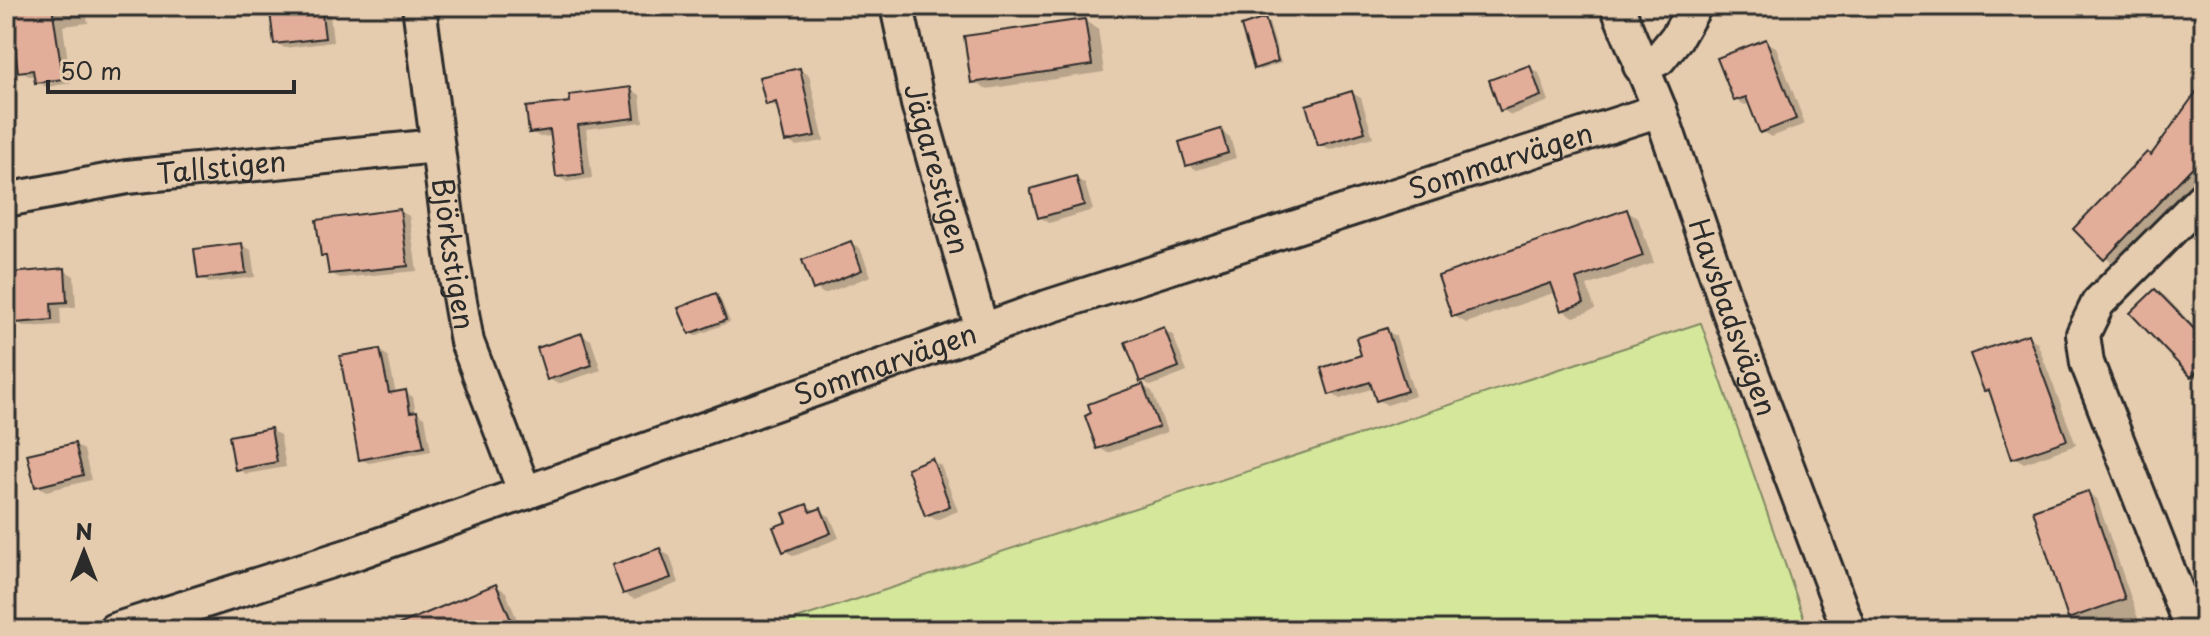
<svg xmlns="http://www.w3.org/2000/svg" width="2210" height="636" font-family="'Playpen Sans',sans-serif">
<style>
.green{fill:#d4e79b;stroke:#808963;stroke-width:2}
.shadow{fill:#0003}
.building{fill:#e3ae99;stroke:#2b2b2b;stroke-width:2}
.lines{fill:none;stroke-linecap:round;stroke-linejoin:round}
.minor-casing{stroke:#2b2b2b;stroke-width:38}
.minor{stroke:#e6ccae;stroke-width:32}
.labels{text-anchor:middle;stroke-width:8;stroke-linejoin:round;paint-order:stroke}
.street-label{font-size:28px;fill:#2b2b2b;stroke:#e6ccae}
</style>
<rect width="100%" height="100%" fill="#e6ccae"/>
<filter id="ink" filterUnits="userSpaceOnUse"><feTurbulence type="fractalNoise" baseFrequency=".0125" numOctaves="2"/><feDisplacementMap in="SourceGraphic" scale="16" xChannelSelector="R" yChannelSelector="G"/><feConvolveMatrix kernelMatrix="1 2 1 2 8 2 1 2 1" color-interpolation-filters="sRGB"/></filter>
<g filter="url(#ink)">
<polygon class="green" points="1701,323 1808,630 763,630 1700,323"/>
<g class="shadow">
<polygon points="11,6 85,6 88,23 63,26 71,83 46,87 37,81 36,75 29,76 20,71"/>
<polygon points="531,6 570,6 570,12 541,16 532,10"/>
<polygon points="320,8 330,14 333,42 285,48 276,43"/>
<polygon points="1264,20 1269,23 1281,63 1260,70 1256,68"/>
<polygon points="1085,21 1098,29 1104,72 986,89 973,81"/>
<polygon points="1766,42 1776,47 1805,124 1771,137 1761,131 1750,103 1745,105 1735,100"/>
<polygon points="1529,67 1539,73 1549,101 1511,115 1501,109"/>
<polygon points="800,70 809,75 824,141 796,146 787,141 780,108 768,103"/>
<polygon points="2204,85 2204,165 2191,183 2114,263 2105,258 2152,157"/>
<polygon points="630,89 640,95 643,122 586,129 592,178 567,182 557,176 552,136 540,137 531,132 572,104"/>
<polygon points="1352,93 1361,98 1373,137 1329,150 1320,144"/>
<polygon points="1221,131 1230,137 1236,158 1197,170 1188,165"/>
<polygon points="1076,178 1085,184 1093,210 1049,223 1040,217"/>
<polygon points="400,211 409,216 417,271 340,278 330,273 328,258 323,255"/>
<polygon points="1626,211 1638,218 1654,263 1587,286 1595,309 1574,317 1562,310 1556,292 1466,323 1454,316"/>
<polygon points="851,243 860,248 871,276 824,294 815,288"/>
<polygon points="242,245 251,250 255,277 209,283 199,277"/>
<polygon points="64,270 74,276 76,307 60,308 61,325 25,327 16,322"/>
<polygon points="2156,291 2165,296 2204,337 2204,379 2202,381 2192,376"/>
<polygon points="716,296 720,298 730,322 695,336 690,333"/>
<polygon points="1164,330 1173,335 1187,372 1151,386 1142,380"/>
<polygon points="1387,331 1396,336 1415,396 1387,405 1377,399 1374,388 1340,399 1331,393"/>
<polygon points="582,335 591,340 601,370 558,384 549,379"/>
<polygon points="2028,336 2037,342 2076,445 2024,463 2014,457 1992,394 1985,390"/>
<polygon points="380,351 388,356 396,394 405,392 413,397 416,413 425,417 431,451 369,463 360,459"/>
<polygon points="1143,386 1152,391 1167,432 1108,453 1099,448"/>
<polygon points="270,430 280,435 286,467 246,474 237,469"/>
<polygon points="75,445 84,450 91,480 46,491 37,485"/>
<polygon points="931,460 941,466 958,511 936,520 927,514"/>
<polygon points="2088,493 2097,499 2142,630 2081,630 2078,622 2070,617"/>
<polygon points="2204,504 2204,522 2195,513"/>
<polygon points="806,506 830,516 839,538 794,556 784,550 789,523"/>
<polygon points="660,550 670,556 679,583 634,599 624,593"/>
<polygon points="496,586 506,592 521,630 489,630 487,626 478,630 435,630"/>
</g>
<g class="building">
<polygon points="9,6 52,6 63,79 35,83 33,70 18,72"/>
<polygon points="321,6 325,38 274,44 270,12"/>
<polygon points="1265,18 1278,61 1254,69 1241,26"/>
<polygon points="1085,19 1092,65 971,83 964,36"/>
<polygon points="1766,39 1796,119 1760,133 1746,97 1734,101 1717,58"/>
<polygon points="1530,65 1541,96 1500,111 1489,80"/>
<polygon points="800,68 815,136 785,142 776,102 766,105 759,77"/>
<polygon points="2204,81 2204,155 2104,260 2073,229 2147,152 2151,155"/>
<polygon points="631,87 635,118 578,125 584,174 556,177 550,130 529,133 526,107 570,102 569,95"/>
<polygon points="1352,91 1365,132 1318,146 1306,105"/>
<polygon points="1221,129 1228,153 1186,166 1179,142"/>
<polygon points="1076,176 1084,205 1038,218 1030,189"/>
<polygon points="400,209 408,266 329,274 326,256 321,256 316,220"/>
<polygon points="1627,209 1643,256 1576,279 1584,303 1561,311 1551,283 1452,317 1438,276"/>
<polygon points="851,241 862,270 813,290 802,260"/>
<polygon points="242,243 246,273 198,279 194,249"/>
<polygon points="65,268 67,302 51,303 52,320 14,323 10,273"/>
<polygon points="2155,289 2204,339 2204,365 2191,377 2130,313"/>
<polygon points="716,293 726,320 689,334 678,308"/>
<polygon points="1164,327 1179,367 1140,382 1125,342"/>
<polygon points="1387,328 1407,391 1376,401 1370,382 1329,395 1321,368 1361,355 1356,338"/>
<polygon points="582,333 592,365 547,380 537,348"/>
<polygon points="2028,334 2067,440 2012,459 1989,390 1984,391 1970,354"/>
<polygon points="380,349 389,393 406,390 410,412 417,411 424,447 359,460 340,356"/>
<polygon points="1143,384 1159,427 1097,449 1085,416 1091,413 1088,404"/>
<polygon points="271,428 277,462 235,470 229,436"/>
<polygon points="75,443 83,475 35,487 27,454"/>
<polygon points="932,458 950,506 925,516 907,468"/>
<polygon points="2088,491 2125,599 2068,619 2033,510"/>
<polygon points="807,504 810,512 821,508 831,533 783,552 773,527 787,522 783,513"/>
<polygon points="660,548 671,578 623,594 612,565"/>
<polygon points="496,584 515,630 487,630 482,620 457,630 386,630"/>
</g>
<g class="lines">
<g class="minor-casing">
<g id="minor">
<path id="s1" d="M419,6L453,261L467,342L525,493"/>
<path id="s2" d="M897,6L918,104L982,330"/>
<path id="s3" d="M1617,6L1660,110L1729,312L1849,630"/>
<polyline points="1640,66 1659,59 1677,37 1695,6"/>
<path id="s4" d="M6,200L127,177L436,146"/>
<path id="s5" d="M114,630L350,555L1047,307L1660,110"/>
<polyline points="2192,630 2087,363 2083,334 2098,303 2204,197"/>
</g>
</g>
<use href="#minor" class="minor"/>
</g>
</g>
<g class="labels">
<g class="street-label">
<text dy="10" stroke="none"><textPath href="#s5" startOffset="1464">Sommarvägen</textPath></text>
<text dy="10" stroke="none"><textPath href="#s4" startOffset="218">Tallstigen</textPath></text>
<text dy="10" stroke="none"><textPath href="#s2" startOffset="168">Jägarestigen</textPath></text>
<text dy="10" stroke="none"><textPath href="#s1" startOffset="250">Björkstigen</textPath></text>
<text dy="10" stroke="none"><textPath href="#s3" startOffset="332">Havsbadsvägen</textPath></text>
<text dy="10" stroke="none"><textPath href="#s5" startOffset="816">Sommarvägen</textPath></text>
</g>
</g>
<rect width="2210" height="636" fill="none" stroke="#e6ccae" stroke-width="32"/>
<rect x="16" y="16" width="2178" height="604" fill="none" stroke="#2b2b2b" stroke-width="3" filter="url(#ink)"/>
<g transform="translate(84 552)" stroke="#e6ccae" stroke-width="6" paint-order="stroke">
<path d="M0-6L14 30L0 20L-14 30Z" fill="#2b2b2b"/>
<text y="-12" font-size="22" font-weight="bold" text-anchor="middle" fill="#2b2b2b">N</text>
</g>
<path d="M48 80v12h246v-12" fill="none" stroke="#2b2b2b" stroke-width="4"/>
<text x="60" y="80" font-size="24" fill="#2b2b2b" stroke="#e6ccae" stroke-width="6" paint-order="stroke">50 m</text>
</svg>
